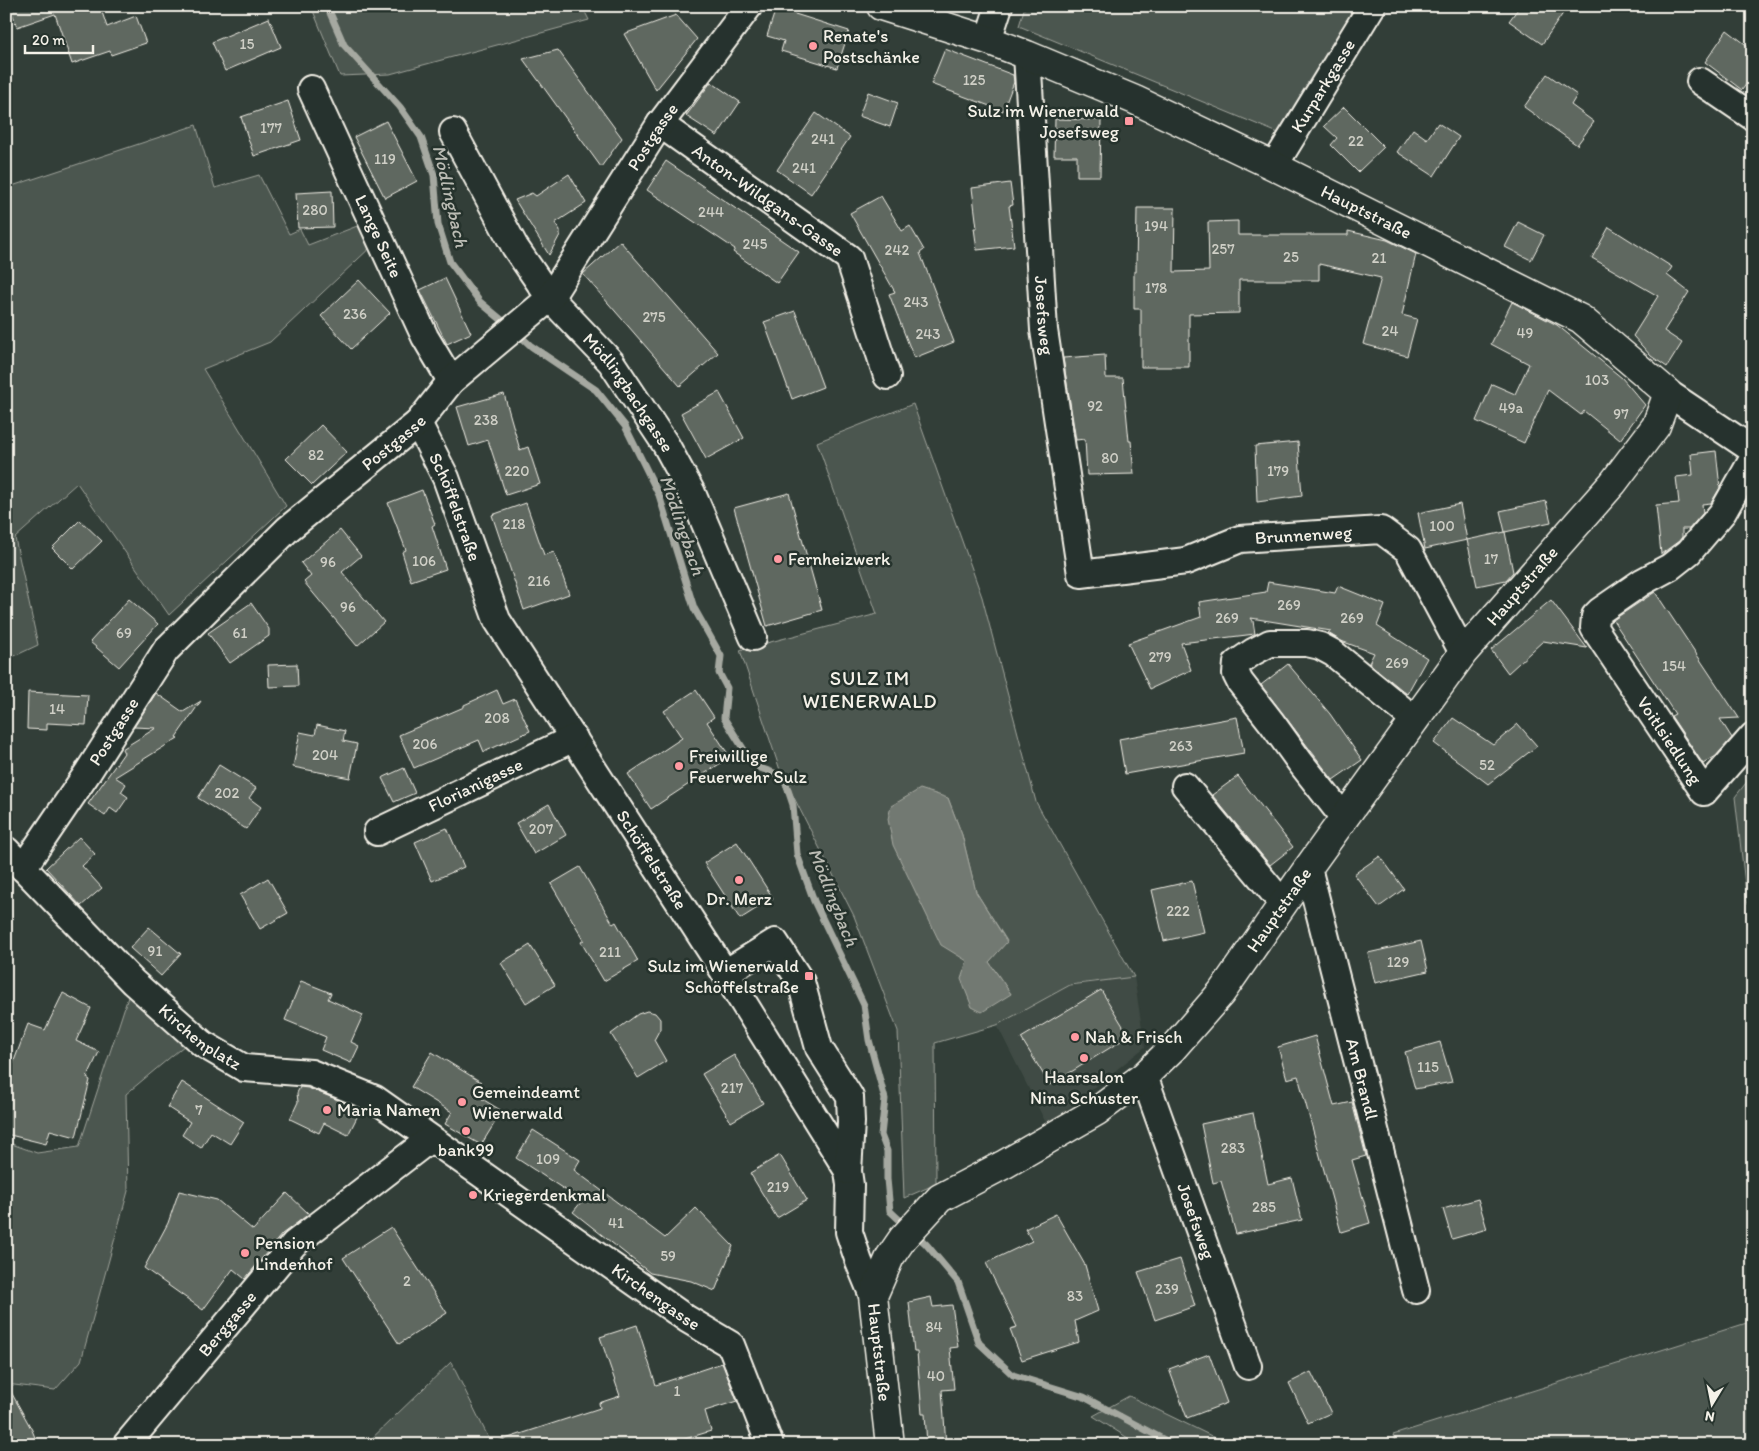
<svg xmlns="http://www.w3.org/2000/svg" width="1759" height="1451" font-family="Itim,sans-serif">
<style>
.built{fill:#404b44}
.green{fill:#4c564f;stroke:#a0a49c;fill-rule:evenodd}
.water{fill:#727972;stroke:#a6a9a1}
.lines{fill:none;stroke-linecap:round;stroke-linejoin:round}
.stream{stroke:#a6a9a1;stroke-width:7}
.building{fill:#5f6861;stroke:#f4f1e8}
.minor-casing{stroke:#f4f1e8;stroke-width:30}
.major-casing{stroke:#f4f1e8;stroke-width:31}
.minor{stroke:#26332d;stroke-width:26}
.major{stroke:#26332d;stroke-width:28}
.poi-dot{fill:#ff9aa2;stroke:#26332d;stroke-width:2}
.labels{text-anchor:middle;stroke-width:5;stroke-linejoin:round;paint-order:stroke}
.number-label{font-size:15px;fill:#cfcfc6}
.poi-label{font-size:18px;fill:#f4f1e8;stroke:#26332d;text-anchor:start}
.street-label{font-size:18px;fill:#f4f1e8;stroke:#26332d}
.water-label{font-size:19px;font-style:italic;fill:#babbb3;stroke:#26332d}
.quarter-label{font-size:20px;letter-spacing:1px;fill:#f4f1e8;stroke:#26332d}
</style>
<rect width="100%" height="100%" fill="#323e38"/>
<filter id="ink" filterUnits="userSpaceOnUse"><feTurbulence type="fractalNoise" baseFrequency=".02" numOctaves="2"/><feDisplacementMap in="SourceGraphic" scale="10" xChannelSelector="R" yChannelSelector="G"/><feConvolveMatrix kernelMatrix="1 2 1 2 8 2 1 2 1" color-interpolation-filters="sRGB"/></filter>
<g filter="url(#ink)">
<polygon class="built" points="1134,977 1145,1047 1047,1125 997,1025 1070,985"/>
<g class="green">
<polygon points="311,6 582,6 589,20 390,74 340,76"/>
<polygon points="1025,6 1359,6 1283,135 1019,26"/>
<polygon points="196,125 215,188 259,175 289,234 300,229 308,245 365,223 373,245 270,342 203,369 286,506 169,615 77,483 15,538 38,645 6,660 6,180 9,187"/>
<path d="M913,404L982,597L1036,802L1134,977L1070,985L997,1025L935,1043L936,1184L904,1198L898,1031L854,916L780,770L740,650L877,614L817,442ZM948,798L962,835L976,892L1007,941L989,962L1011,994L968,961Z"/>
<polygon points="1753,774 1753,911 1747,902 1735,797"/>
<polygon points="129,994 185,1045 126,1094 128,1191 81,1361 55,1390 6,1384 6,1142 37,1153 79,1147"/>
<polygon points="1753,1321 1753,1445 1396,1445 1393,1435"/>
<polygon points="451,1362 492,1445 365,1445"/>
<polygon points="1129,1396 1230,1445 1139,1445 1093,1416"/>
</g>
<polygon class="water" points="920,789 948,798 962,835 976,892 1007,942 989,962 1011,994 982,1012 972,1007 961,979 967,961 941,945 893,845 888,819 891,806"/>
<g class="lines">
<g class="stream">
<polyline points="327,6 344,45 400,107 421,137 434,175 438,224 450,262 480,302 509,326"/>
<polyline points="517,333 531,346 596,390 625,426 659,495 694,608 721,656 719,673 727,688 724,718 751,761 760,768 780,775 786,784 793,805 797,854 814,901 864,1005 869,1040 885,1099 881,1135 887,1151 887,1179 890,1211 907,1227"/>
<polyline points="915,1234 926,1244 958,1282 979,1343 1013,1375 1084,1397 1174,1445"/>
</g>
</g>
<g class="building">
<polygon points="10,6 68,6 68,8 100,6 107,27 136,16 146,43 111,55 110,51 72,64 55,14 17,27"/>
<polygon points="1520,6 1568,6 1542,44 1509,21"/>
<polygon points="776,8 849,31 837,68 781,51 784,41 767,36"/>
<polygon points="676,15 697,39 656,90 624,34"/>
<polygon points="269,18 281,47 225,71 212,42"/>
<polygon points="1727,30 1753,50 1753,75 1742,90 1705,62"/>
<polygon points="945,49 1013,75 1014,82 1003,111 931,84"/>
<polygon points="558,50 622,138 601,167 523,59"/>
<polygon points="1547,74 1577,95 1571,105 1594,122 1577,145 1524,107"/>
<polygon points="711,82 740,102 717,136 686,116"/>
<polygon points="868,92 898,103 890,127 859,116"/>
<polygon points="288,101 301,140 254,156 241,117"/>
<polygon points="1344,107 1384,147 1358,172 1331,145 1337,138 1324,126"/>
<polygon points="816,113 850,137 811,194 777,170"/>
<polygon points="1055,119 1101,120 1100,176 1077,176 1077,156 1054,156"/>
<polygon points="386,121 417,181 385,198 354,137"/>
<polygon points="1438,123 1459,137 1434,176 1397,152 1413,129 1427,139"/>
<polygon points="666,161 799,252 777,283 733,252 735,249 647,190"/>
<polygon points="569,174 586,203 555,223 560,230 560,235 549,255 515,200 532,193 536,196"/>
<polygon points="1010,183 1013,205 1009,206 1014,246 977,250 974,228 977,228 972,188"/>
<polygon points="332,191 333,227 298,228 296,193"/>
<polygon points="881,196 902,231 910,226 924,250 920,253 954,342 914,358 889,294 895,292 850,213"/>
<polygon points="1137,208 1175,208 1174,272 1209,271 1208,222 1238,221 1238,235 1348,235 1348,231 1387,240 1416,254 1402,315 1417,319 1407,356 1363,344 1381,278 1319,264 1319,280 1239,280 1239,313 1189,314 1189,367 1141,367 1141,309 1134,309 1134,272 1136,272"/>
<polygon points="1518,222 1544,235 1531,260 1505,247"/>
<polygon points="1609,227 1672,267 1667,275 1689,292 1664,331 1682,343 1667,367 1651,356 1633,336 1658,296 1592,258"/>
<polygon points="620,241 718,353 680,386 583,274"/>
<polygon points="445,278 471,333 447,344 420,290"/>
<polygon points="359,280 390,313 351,349 321,316"/>
<polygon points="1512,302 1557,325 1622,378 1645,405 1620,440 1584,411 1581,415 1548,390 1524,443 1476,421 1492,384 1515,394 1529,364 1491,344"/>
<polygon points="795,311 823,387 792,399 764,322"/>
<polygon points="1105,355 1106,378 1123,378 1129,441 1131,441 1134,474 1087,475 1085,439 1076,440 1063,358"/>
<polygon points="719,392 744,438 706,459 681,413"/>
<polygon points="504,394 520,450 528,447 540,484 506,495 488,440 469,446 457,407"/>
<polygon points="321,425 347,452 312,485 286,459"/>
<polygon points="1298,442 1302,496 1257,502 1255,446"/>
<polygon points="1716,451 1720,488 1711,503 1702,504 1703,513 1689,529 1682,529 1682,537 1679,541 1661,554 1656,505 1679,503 1676,477 1693,475 1691,454"/>
<polygon points="422,490 435,524 432,526 446,569 411,581 402,552 406,550 388,503"/>
<polygon points="789,493 822,610 767,626 734,508"/>
<polygon points="1546,501 1551,522 1505,532 1500,511"/>
<polygon points="526,503 544,555 554,552 569,594 524,610 492,515"/>
<polygon points="1460,504 1467,540 1425,549 1418,513"/>
<polygon points="80,520 102,541 73,569 52,548"/>
<polygon points="340,530 361,556 342,572 384,622 357,646 304,582 311,576 301,563"/>
<polygon points="1505,532 1513,572 1506,580 1477,586 1467,540"/>
<polygon points="1268,582 1335,593 1338,586 1385,605 1377,626 1427,658 1407,694 1369,663 1374,653 1341,641 1328,633 1331,631 1251,618 1253,621 1255,634 1181,643 1191,670 1150,689 1128,643 1201,617 1199,602 1266,592"/>
<polygon points="1655,592 1739,718 1720,719 1732,738 1716,756 1703,764 1671,716 1675,714 1613,620"/>
<polygon points="129,599 158,624 119,667 90,642"/>
<polygon points="1551,600 1587,648 1543,641 1508,673 1491,650"/>
<polygon points="251,603 269,629 269,636 230,663 208,633"/>
<polygon points="297,664 298,686 269,687 268,665"/>
<polygon points="1288,664 1330,714 1362,760 1333,780 1261,685"/>
<polygon points="497,690 503,704 515,699 530,731 484,752 479,740 414,768 399,735 464,707 464,705"/>
<polygon points="696,690 714,717 707,722 730,757 651,809 628,774 682,738 664,711"/>
<polygon points="28,692 88,695 86,725 47,723 47,730 27,729"/>
<polygon points="156,693 183,712 201,701 176,737 178,738 115,777 126,784 121,792 128,797 117,813 110,808 105,816 88,804 124,753 122,749 156,728 134,727"/>
<polygon points="1237,717 1244,753 1125,774 1119,739"/>
<polygon points="1453,718 1493,745 1518,724 1537,746 1488,784 1434,743"/>
<polygon points="317,725 345,731 343,741 357,744 350,778 293,767 300,732 315,735"/>
<polygon points="219,765 256,788 249,798 261,807 246,829 198,798"/>
<polygon points="404,768 415,793 394,802 382,778"/>
<polygon points="1238,776 1293,847 1270,865 1212,795"/>
<polygon points="549,804 566,835 534,854 516,823"/>
<polygon points="447,828 464,867 432,881 415,842"/>
<polygon points="79,837 95,854 82,866 102,888 81,906 46,868"/>
<polygon points="737,842 773,898 740,919 704,863"/>
<polygon points="1380,856 1404,889 1379,907 1354,874"/>
<polygon points="580,867 613,924 616,922 638,961 604,981 581,942 584,940 551,884"/>
<polygon points="268,878 288,913 260,929 240,895"/>
<polygon points="1192,881 1204,932 1164,941 1152,890"/>
<polygon points="149,927 181,954 161,976 130,948"/>
<polygon points="1421,941 1428,971 1375,983 1368,953"/>
<polygon points="530,945 555,985 526,1003 501,963"/>
<polygon points="301,981 331,993 328,999 363,1015 351,1042 359,1046 351,1063 321,1050 326,1037 285,1020"/>
<polygon points="1101,990 1129,1036 1050,1085 1021,1038"/>
<polygon points="63,993 91,1008 76,1041 99,1052 87,1078 90,1080 76,1137 50,1130 46,1144 6,1134 6,1082 28,1024 45,1030"/>
<polygon points="647,1011 655,1013 660,1019 660,1029 654,1040 666,1061 638,1078 611,1034 638,1014"/>
<polygon points="1315,1036 1334,1106 1352,1102 1366,1156 1352,1160 1370,1223 1341,1232 1298,1076 1287,1079 1278,1047"/>
<polygon points="1440,1042 1452,1082 1415,1089 1405,1052"/>
<polygon points="432,1052 481,1082 474,1094 502,1111 481,1145 445,1124 452,1112 411,1087"/>
<polygon points="734,1055 763,1103 731,1122 702,1074"/>
<polygon points="182,1082 244,1122 230,1144 211,1132 201,1148 182,1135 190,1122 167,1107"/>
<polygon points="300,1087 308,1088 361,1109 348,1135 324,1123 319,1133 290,1119 298,1102 297,1093"/>
<polygon points="1253,1113 1268,1184 1292,1178 1302,1220 1236,1234 1221,1181 1213,1183 1201,1124"/>
<polygon points="533,1130 580,1160 574,1170 665,1238 696,1208 733,1246 715,1291 691,1281 650,1273 573,1212 582,1201 516,1158"/>
<polygon points="780,1155 807,1200 777,1218 750,1173"/>
<polygon points="179,1191 217,1200 253,1230 287,1193 309,1214 282,1234 245,1279 233,1269 203,1310 144,1268 168,1223"/>
<polygon points="1478,1199 1487,1229 1452,1239 1443,1209"/>
<polygon points="1056,1214 1085,1265 1098,1311 1075,1321 1079,1342 1022,1360 1010,1329 1017,1327 986,1263 1032,1241 1025,1229"/>
<polygon points="391,1227 447,1313 399,1344 343,1258"/>
<polygon points="1180,1259 1195,1306 1155,1320 1138,1272"/>
<polygon points="931,1297 933,1307 952,1305 958,1347 950,1348 954,1389 942,1390 946,1445 927,1445 925,1414 922,1414 917,1352 914,1352 909,1302"/>
<polygon points="637,1325 656,1385 722,1363 737,1401 705,1411 711,1431 675,1442 676,1445 500,1445 499,1441 600,1408 599,1403 620,1396 600,1337"/>
<polygon points="1209,1354 1227,1403 1187,1418 1169,1369"/>
<polygon points="1311,1372 1331,1413 1308,1423 1289,1383"/>
<polygon points="6,1383 32,1430 38,1445 6,1445"/>
</g>
<g class="lines">
<g class="minor-casing">
<g id="minor">
<polyline points="988,40 999,6"/>
<path id="s1" d="M1027,55L1044,330L1081,574L1186,561L1240,539L1381,530L1408,550L1463,653"/>
<polyline points="1700,81 1753,117"/>
<path id="s2" d="M311,89L425,337L451,381"/>
<path id="s3" d="M660,124L849,258L887,376"/>
<path id="s4" d="M453,132L515,247L550,298L611,362L666,445L692,493L753,637"/>
<path id="s5" d="M1274,166L1372,6"/>
<polyline points="1668,393 1753,450"/>
<path id="s6" d="M418,423L446,478L497,620L725,973L848,1171L850,1185L849,1232L859,1262L873,1296"/>
<path id="s7" d="M1753,459L1723,512L1689,552L1670,567L1642,582L1600,611L1595,616L1594,628L1704,792L1753,736"/>
<polyline points="1185,786 1283,904"/>
<polyline points="1344,818 1300,762 1272,723 1240,682 1236,674 1237,663 1253,652 1270,643 1307,643 1320,646 1333,653 1415,720"/>
<path id="s8" d="M377,832L574,738"/>
<path id="s9" d="M6,850L133,982L203,1044L244,1068L311,1073L375,1099L687,1319L731,1345L770,1445"/>
<path id="s10" d="M23,868L88,772L166,650L288,529L418,423L451,381L550,298L660,124L749,6"/>
<path id="s11" d="M1308,868L1416,1290"/>
<polyline points="725,973 775,942 801,982 819,1048 850,1097 851,1122 848,1171"/>
<path id="s12" d="M1144,1076L1248,1366"/>
<path id="s13" d="M126,1445L294,1244L430,1139"/>
</g>
</g>
<g class="major-casing">
<g id="major">
<path id="s14" d="M881,6L988,40L1027,55L1135,100L1274,166L1581,319L1668,393L1656,426L1613,483L1463,653L1308,868L1221,993L1172,1049L1144,1076L1097,1111L1005,1164L940,1198L903,1238L890,1257L873,1296L890,1445"/>
</g>
</g>
<use href="#minor" class="minor"/>
<use href="#major" class="major"/>
</g>
</g>
<g class="poi-dot">
<circle cx="813" cy="46" r="5"/>
<rect x="1124" y="116" width="10" height="10" rx="2.5"/>
<circle cx="778" cy="559" r="5"/>
<circle cx="679" cy="766" r="5"/>
<circle cx="739" cy="880" r="5"/>
<rect x="804" y="971" width="10" height="10" rx="2.5"/>
<circle cx="1075" cy="1037" r="5"/>
<circle cx="1084" cy="1058" r="5"/>
<circle cx="462" cy="1102" r="5"/>
<circle cx="327" cy="1110" r="5"/>
<circle cx="466" cy="1131" r="5"/>
<circle cx="473" cy="1195" r="5"/>
<circle cx="245" cy="1253" r="5"/>
</g>
<g class="labels">
<g class="number-label">
<text x="247" y="49">15</text>
<text x="974" y="85">125</text>
<text x="271" y="133">177</text>
<text x="823" y="144">241</text>
<text x="1356" y="146">22</text>
<text x="385" y="164">119</text>
<text x="804" y="173">241</text>
<text x="315" y="215">280</text>
<text x="711" y="217">244</text>
<text x="1156" y="231">194</text>
<text x="755" y="249">245</text>
<text x="1223" y="254">257</text>
<text x="897" y="255">242</text>
<text x="1291" y="262">25</text>
<text x="1379" y="263">21</text>
<text x="1156" y="293">178</text>
<text x="916" y="307">243</text>
<text x="355" y="319">236</text>
<text x="654" y="322">275</text>
<text x="1390" y="336">24</text>
<text x="1525" y="338">49</text>
<text x="928" y="339">243</text>
<text x="1597" y="385">103</text>
<text x="1095" y="411">92</text>
<text x="1511" y="413">49a</text>
<text x="1621" y="419">97</text>
<text x="486" y="425">238</text>
<text x="316" y="460">82</text>
<text x="1110" y="463">80</text>
<text x="517" y="476">220</text>
<text x="1278" y="476">179</text>
<text x="514" y="529">218</text>
<text x="1442" y="531">100</text>
<text x="1491" y="564">17</text>
<text x="424" y="566">106</text>
<text x="328" y="567">96</text>
<text x="539" y="586">216</text>
<text x="1289" y="610">269</text>
<text x="348" y="612">96</text>
<text x="1227" y="623">269</text>
<text x="1352" y="623">269</text>
<text x="124" y="638">69</text>
<text x="240" y="638">61</text>
<text x="1160" y="662">279</text>
<text x="1397" y="668">269</text>
<text x="1674" y="671">154</text>
<text x="57" y="714">14</text>
<text x="497" y="723">208</text>
<text x="425" y="749">206</text>
<text x="1181" y="751">263</text>
<text x="325" y="760">204</text>
<text x="1487" y="770">52</text>
<text x="227" y="798">202</text>
<text x="541" y="834">207</text>
<text x="1178" y="916">222</text>
<text x="155" y="956">91</text>
<text x="610" y="957">211</text>
<text x="1398" y="967">129</text>
<text x="1428" y="1072">115</text>
<text x="732" y="1093">217</text>
<text x="199" y="1115">7</text>
<text x="1233" y="1153">283</text>
<text x="548" y="1164">109</text>
<text x="778" y="1192">219</text>
<text x="1264" y="1212">285</text>
<text x="616" y="1228">41</text>
<text x="668" y="1261">59</text>
<text x="407" y="1286">2</text>
<text x="1167" y="1294">239</text>
<text x="1075" y="1301">83</text>
<text x="934" y="1332">84</text>
<text x="936" y="1381">40</text>
<text x="677" y="1396">1</text>
</g>
<g class="poi-label">
<text x="823" y="42">Renate's<tspan x="823" dy="21">Postschänke</tspan></text>
<text x="1119" y="117" text-anchor="end">Sulz im Wienerwald<tspan x="1119" dy="21">Josefsweg</tspan></text>
<text x="788" y="565">Fernheizwerk</text>
<text x="689" y="762">Freiwillige<tspan x="689" dy="21">Feuerwehr Sulz</tspan></text>
<text x="739" y="905" text-anchor="middle">Dr. Merz</text>
<text x="799" y="972" text-anchor="end">Sulz im Wienerwald<tspan x="799" dy="21">Schöffelstraße</tspan></text>
<text x="1085" y="1043">Nah &amp; Frisch</text>
<text x="1084" y="1083" text-anchor="middle">Haarsalon<tspan x="1084" dy="21">Nina Schuster</tspan></text>
<text x="472" y="1098">Gemeindeamt<tspan x="472" dy="21">Wienerwald</tspan></text>
<text x="337" y="1116">Maria Namen</text>
<text x="466" y="1156" text-anchor="middle">bank99</text>
<text x="483" y="1201">Kriegerdenkmal</text>
<text x="255" y="1249">Pension<tspan x="255" dy="21">Lindenhof</tspan></text>
</g>
<g class="street-label">
<text dy="6" stroke="none"><textPath href="#s5" startOffset="94">Kurparkgasse</textPath></text>
<text dy="6" stroke="none"><textPath href="#s10" startOffset="974">Postgasse</textPath></text>
<text dy="6" stroke="none"><textPath href="#s3" startOffset="132">Anton-Wildgans-Gasse</textPath></text>
<text dy="6" stroke="none"><textPath href="#s14" startOffset="528">Hauptstraße</textPath></text>
<text dy="6" stroke="none"><textPath href="#s2" startOffset="162">Lange Seite</textPath></text>
<text dy="6" stroke="none"><textPath href="#s1" startOffset="261">Josefsweg</textPath></text>
<text dy="6" stroke="none"><textPath href="#s4" startOffset="316">Mödlingbachgasse</textPath></text>
<text dy="6" stroke="none"><textPath href="#s10" startOffset="569">Postgasse</textPath></text>
<text dy="6" stroke="none"><textPath href="#s6" startOffset="92">Schöffelstraße</textPath></text>
<text dy="6" stroke="none"><textPath href="#s1" startOffset="750">Brunnenweg</textPath></text>
<text transform="translate(1522 586) rotate(-49)" y="6">Hauptstraße</text>
<text dy="6" stroke="none"><textPath href="#s10" startOffset="164">Postgasse</textPath></text>
<text dy="6" stroke="none"><textPath href="#s7" startOffset="375">Voitlsiedlung</textPath></text>
<text dy="6" stroke="none"><textPath href="#s8" startOffset="109">Florianigasse</textPath></text>
<text dy="6" stroke="none"><textPath href="#s6" startOffset="498">Schöffelstraße</textPath></text>
<text transform="translate(1279 910) rotate(-55)" y="6">Hauptstraße</text>
<text dy="6" stroke="none"><textPath href="#s9" startOffset="270">Kirchenplatz</textPath></text>
<text dy="6" stroke="none"><textPath href="#s11" startOffset="218">Am Brandl</textPath></text>
<text dy="6" stroke="none"><textPath href="#s12" startOffset="154">Josefsweg</textPath></text>
<text dy="6" stroke="none"><textPath href="#s9" startOffset="804">Kirchengasse</textPath></text>
<text dy="6" stroke="none"><textPath href="#s13" startOffset="158">Berggasse</textPath></text>
<text dy="6" stroke="none"><textPath href="#s14" startOffset="2161">Hauptstraße</textPath></text>
</g>
<g class="water-label">
<text transform="translate(451 196) rotate(77)" y="7">Mödlingbach</text>
<text transform="translate(683 525) rotate(71)" y="7">Mödlingbach</text>
<text transform="translate(834 897) rotate(68)" y="7">Mödlingbach</text>
</g>
<g class="quarter-label">
<text x="870" y="685">SULZ IM<tspan x="870" dy="23">WIENERWALD</tspan></text>
</g>
</g>
<rect width="1759" height="1451" fill="none" stroke="#26332d" stroke-width="25"/>
<rect x="12" y="12" width="1734" height="1426" fill="none" stroke="#f4f1e8" stroke-width="2" filter="url(#ink)"/>
<g transform="translate(1712 1404) rotate(190)" stroke="#26332d" stroke-width="4" paint-order="stroke">
<path d="M0-4L9 19L0 12L-9 19Z" fill="#f4f1e8"/>
<text y="-8" font-size="14" font-weight="bold" text-anchor="middle" fill="#f4f1e8">N</text>
</g>
<path d="M25 45v8h68v-8" fill="none" stroke="#f4f1e8" stroke-width="2.5"/>
<text x="32" y="45" font-size="15" fill="#f4f1e8" stroke="#26332d" stroke-width="4" paint-order="stroke">20 m</text>
</svg>
